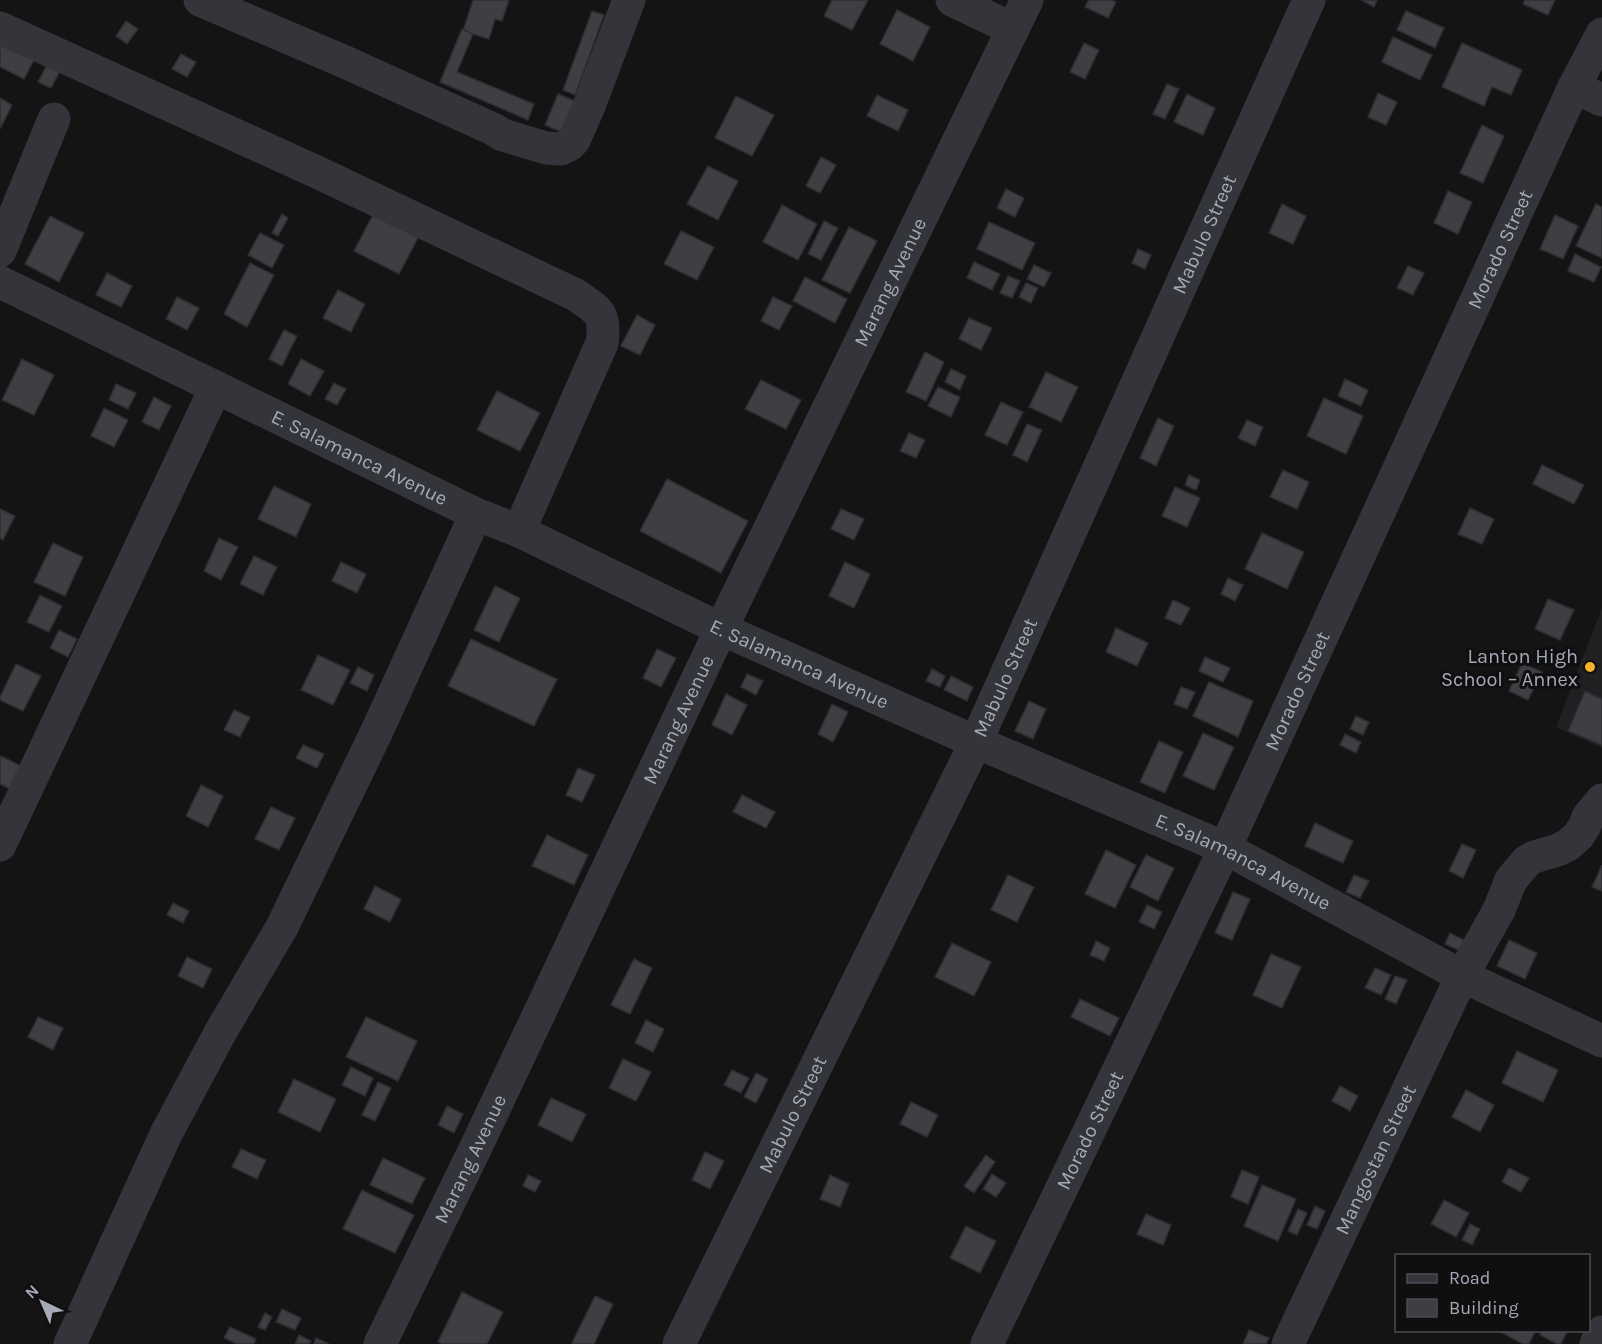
<svg xmlns="http://www.w3.org/2000/svg" width="1602" height="1344" font-family="Karla,sans-serif">
<style>
.built{fill:#202022}
.building{fill:#3e3f42;stroke:#2d2e31;stroke-width:1.5}
.lines{fill:none;stroke-linecap:round;stroke-linejoin:round}
.minor{stroke:#34353b;stroke-width:33}
.poi-dot{fill:#f7b12a;stroke:#0f0f10;stroke-width:2}
.labels{text-anchor:middle;stroke-width:6;stroke-linejoin:round;paint-order:stroke}
.street-label{font-size:20px;fill:#a5aab6;stroke:#0f0f10}
.poi-label{font-size:20px;fill:#a5aab6;stroke:#0f0f10;text-anchor:end}
</style>
<rect width="100%" height="100%" fill="#141415"/>
<polygon class="built" points="1602,608 1602,748 1556,727"/>
<g class="building">
<polygon points="473,0 509,0 502,21 495,19 489,39 463,31"/>
<polygon points="832,0 868,0 852,30 824,16"/>
<polygon points="1089,0 1112,0 1116,2 1108,18 1085,7"/>
<polygon points="1361,0 1377,0 1374,7"/>
<polygon points="1525,0 1555,0 1548,15 1523,4"/>
<polygon points="897,10 930,27 913,61 880,44"/>
<polygon points="592,11 604,15 575,95 563,90"/>
<polygon points="1406,11 1444,28 1435,48 1397,30"/>
<polygon points="126,21 138,29 127,44 116,36"/>
<polygon points="462,29 473,34 457,72 534,104 528,120 440,82"/>
<polygon points="1393,37 1432,55 1420,80 1382,62"/>
<polygon points="0,43 39,50 24,79 0,67"/>
<polygon points="1084,43 1099,50 1085,79 1070,72"/>
<polygon points="1462,43 1522,70 1511,95 1492,87 1484,106 1442,87"/>
<polygon points="181,54 196,62 187,77 172,69"/>
<polygon points="48,63 61,69 51,88 38,82"/>
<polygon points="1167,84 1179,89 1165,119 1153,114"/>
<polygon points="1378,93 1397,102 1386,125 1368,117"/>
<polygon points="558,94 584,105 571,136 545,125"/>
<polygon points="1187,94 1215,108 1203,135 1174,122"/>
<polygon points="877,95 908,110 898,131 867,116"/>
<polygon points="736,96 774,115 752,156 715,138"/>
<polygon points="0,98 12,105 0,129"/>
<polygon points="1482,125 1504,136 1483,183 1460,173"/>
<polygon points="821,157 836,165 820,193 806,186"/>
<polygon points="708,166 738,181 718,220 687,204"/>
<polygon points="1006,189 1024,198 1015,217 997,208"/>
<polygon points="1448,191 1472,202 1458,234 1434,223"/>
<polygon points="1282,204 1306,216 1293,244 1269,233"/>
<polygon points="1596,204 1602,207 1602,258 1576,246"/>
<polygon points="782,205 817,224 798,260 763,242"/>
<polygon points="375,211 420,234 399,274 354,251"/>
<polygon points="282,214 288,218 278,236 272,233"/>
<polygon points="1555,215 1578,226 1563,259 1540,249"/>
<polygon points="50,216 84,233 59,282 25,264"/>
<polygon points="824,221 838,228 821,260 808,254"/>
<polygon points="989,222 1035,243 1022,270 977,249"/>
<polygon points="849,227 877,241 850,293 822,280"/>
<polygon points="681,231 714,247 697,280 664,264"/>
<polygon points="260,233 284,245 272,268 248,255"/>
<polygon points="1138,249 1151,255 1145,269 1132,263"/>
<polygon points="1575,254 1601,267 1594,282 1568,271"/>
<polygon points="974,262 1000,274 992,290 967,278"/>
<polygon points="250,263 274,275 247,327 224,314"/>
<polygon points="1034,265 1051,273 1044,287 1027,279"/>
<polygon points="1408,266 1424,273 1413,295 1397,288"/>
<polygon points="107,273 132,286 121,307 96,295"/>
<polygon points="1008,276 1020,281 1012,298 1000,293"/>
<polygon points="805,277 847,299 835,323 793,301"/>
<polygon points="1026,283 1038,288 1031,303 1019,297"/>
<polygon points="338,290 365,304 351,332 323,318"/>
<polygon points="177,297 199,308 187,330 166,319"/>
<polygon points="773,297 792,306 779,330 761,321"/>
<polygon points="637,315 655,325 640,355 621,346"/>
<polygon points="969,318 992,328 981,350 959,339"/>
<polygon points="284,330 297,336 282,366 269,359"/>
<polygon points="925,352 944,362 926,401 906,392"/>
<polygon points="22,359 54,375 34,415 2,400"/>
<polygon points="301,359 324,371 310,396 288,384"/>
<polygon points="951,369 966,376 960,390 945,382"/>
<polygon points="1046,372 1078,387 1061,422 1029,407"/>
<polygon points="1345,379 1368,390 1361,406 1338,396"/>
<polygon points="761,380 801,400 786,429 745,409"/>
<polygon points="334,383 346,389 337,405 325,399"/>
<polygon points="116,384 136,393 128,409 109,400"/>
<polygon points="938,387 960,397 951,417 928,406"/>
<polygon points="497,391 540,413 520,451 477,430"/>
<polygon points="154,397 171,406 159,430 142,422"/>
<polygon points="1324,398 1363,416 1346,454 1307,436"/>
<polygon points="1001,402 1023,412 1007,445 985,435"/>
<polygon points="104,408 128,420 114,447 91,436"/>
<polygon points="1158,418 1174,426 1156,466 1140,458"/>
<polygon points="1247,420 1263,427 1255,446 1238,438"/>
<polygon points="1027,424 1042,430 1027,462 1013,455"/>
<polygon points="909,433 925,440 916,458 900,451"/>
<polygon points="1542,465 1584,485 1574,504 1533,484"/>
<polygon points="1283,470 1309,482 1297,509 1270,497"/>
<polygon points="1189,475 1200,480 1196,490 1185,485"/>
<polygon points="667,479 748,521 721,573 640,531"/>
<polygon points="274,486 311,504 296,537 258,519"/>
<polygon points="1175,487 1200,498 1187,527 1162,516"/>
<polygon points="1470,508 1494,519 1482,544 1458,534"/>
<polygon points="0,509 15,516 3,540 0,538"/>
<polygon points="841,509 864,519 854,540 831,529"/>
<polygon points="1262,533 1304,552 1287,589 1245,569"/>
<polygon points="219,538 238,547 221,580 204,571"/>
<polygon points="53,543 83,557 65,596 34,582"/>
<polygon points="254,556 277,567 263,595 240,584"/>
<polygon points="341,562 366,574 357,593 332,581"/>
<polygon points="845,562 870,574 854,608 829,596"/>
<polygon points="1228,578 1243,585 1235,601 1221,594"/>
<polygon points="495,586 520,598 499,642 474,630"/>
<polygon points="40,595 62,606 49,632 27,622"/>
<polygon points="1548,599 1574,610 1560,640 1535,629"/>
<polygon points="1173,600 1190,608 1181,625 1165,618"/>
<polygon points="1116,628 1148,643 1137,666 1106,652"/>
<polygon points="59,630 77,639 68,657 50,648"/>
<polygon points="471,639 557,679 534,726 448,686"/>
<polygon points="657,649 676,658 661,687 643,678"/>
<polygon points="318,655 350,670 333,705 301,690"/>
<polygon points="1205,657 1230,668 1223,682 1199,671"/>
<polygon points="1522,663 1542,672 1528,700 1509,691"/>
<polygon points="16,664 41,676 23,711 0,700 0,697"/>
<polygon points="358,667 374,675 367,691 350,683"/>
<polygon points="932,669 945,676 940,687 926,681"/>
<polygon points="747,674 763,681 756,695 741,687"/>
<polygon points="951,676 973,687 967,701 944,690"/>
<polygon points="1209,682 1253,701 1238,737 1193,716"/>
<polygon points="1181,687 1195,692 1187,709 1174,704"/>
<polygon points="1585,691 1602,699 1602,745 1568,731"/>
<polygon points="726,694 747,705 732,735 712,725"/>
<polygon points="1029,701 1046,709 1033,739 1015,731"/>
<polygon points="832,704 848,712 833,742 818,734"/>
<polygon points="234,710 250,717 240,737 224,730"/>
<polygon points="1356,716 1369,722 1363,735 1350,729"/>
<polygon points="1203,733 1234,747 1214,790 1183,776"/>
<polygon points="1345,734 1361,742 1356,753 1340,745"/>
<polygon points="1159,741 1183,752 1165,793 1140,782"/>
<polygon points="303,745 324,754 317,768 296,758"/>
<polygon points="1,756 21,766 10,789 0,784 0,759"/>
<polygon points="578,768 595,775 582,802 566,795"/>
<polygon points="201,785 223,796 208,827 186,816"/>
<polygon points="742,795 775,812 766,828 733,812"/>
<polygon points="271,807 295,818 279,850 255,839"/>
<polygon points="1315,823 1353,841 1343,863 1305,846"/>
<polygon points="547,835 588,855 574,885 532,866"/>
<polygon points="1462,844 1476,850 1463,878 1449,871"/>
<polygon points="1106,850 1136,865 1115,908 1085,894"/>
<polygon points="1146,855 1174,868 1158,901 1130,887"/>
<polygon points="1602,865 1602,891 1592,887"/>
<polygon points="1008,875 1034,887 1017,922 991,910"/>
<polygon points="1354,875 1369,881 1360,898 1346,892"/>
<polygon points="375,886 401,899 390,922 364,909"/>
<polygon points="1233,892 1250,899 1232,940 1215,933"/>
<polygon points="173,903 189,911 183,923 167,915"/>
<polygon points="1147,905 1162,912 1154,929 1139,922"/>
<polygon points="1450,933 1466,941 1461,951 1445,944"/>
<polygon points="1509,940 1537,953 1525,979 1497,966"/>
<polygon points="1096,941 1110,948 1104,961 1090,955"/>
<polygon points="952,943 991,962 974,996 935,977"/>
<polygon points="1271,954 1301,967 1282,1008 1253,995"/>
<polygon points="187,957 212,969 203,988 178,976"/>
<polygon points="634,959 652,968 630,1014 611,1005"/>
<polygon points="1375,968 1391,975 1381,995 1365,988"/>
<polygon points="1395,976 1407,980 1396,1004 1385,999"/>
<polygon points="1080,999 1119,1018 1110,1036 1071,1017"/>
<polygon points="38,1017 63,1028 53,1050 28,1037"/>
<polygon points="366,1017 417,1041 398,1081 346,1057"/>
<polygon points="646,1020 664,1029 653,1052 635,1043"/>
<polygon points="1517,1051 1558,1070 1543,1102 1502,1083"/>
<polygon points="623,1059 651,1072 636,1101 609,1088"/>
<polygon points="351,1067 373,1078 365,1096 342,1085"/>
<polygon points="732,1070 749,1078 741,1093 724,1085"/>
<polygon points="756,1073 768,1079 756,1103 744,1097"/>
<polygon points="294,1079 336,1099 320,1132 278,1112"/>
<polygon points="378,1082 391,1088 375,1121 362,1115"/>
<polygon points="1340,1086 1358,1096 1350,1111 1332,1101"/>
<polygon points="1466,1090 1494,1105 1480,1132 1452,1117"/>
<polygon points="551,1098 586,1114 572,1142 538,1125"/>
<polygon points="911,1102 938,1115 927,1137 900,1124"/>
<polygon points="447,1106 463,1114 454,1133 438,1125"/>
<polygon points="241,1149 266,1160 257,1179 232,1167"/>
<polygon points="705,1152 724,1161 710,1189 692,1180"/>
<polygon points="986,1155 995,1162 974,1193 964,1186"/>
<polygon points="383,1158 425,1178 412,1204 370,1185"/>
<polygon points="1509,1168 1529,1178 1521,1192 1502,1182"/>
<polygon points="1242,1170 1259,1177 1248,1204 1231,1197"/>
<polygon points="992,1174 1006,1183 996,1197 983,1189"/>
<polygon points="528,1175 541,1181 535,1192 523,1186"/>
<polygon points="830,1175 849,1184 840,1207 820,1199"/>
<polygon points="1262,1185 1296,1199 1278,1241 1244,1226"/>
<polygon points="362,1190 414,1215 395,1253 343,1229"/>
<polygon points="1444,1200 1469,1213 1456,1237 1431,1224"/>
<polygon points="1315,1206 1325,1211 1317,1229 1307,1225"/>
<polygon points="1298,1209 1307,1213 1297,1235 1288,1231"/>
<polygon points="1146,1214 1171,1225 1163,1245 1137,1234"/>
<polygon points="1470,1224 1480,1229 1472,1245 1462,1240"/>
<polygon points="966,1226 996,1241 980,1273 950,1258"/>
<polygon points="462,1292 503,1312 487,1344 442,1344 438,1342"/>
<polygon points="595,1296 613,1304 594,1344 575,1344 572,1343"/>
<polygon points="282,1309 301,1318 295,1330 276,1322"/>
<polygon points="265,1313 272,1317 265,1330 258,1327"/>
<polygon points="230,1327 256,1339 254,1344 237,1344 224,1338"/>
<polygon points="1249,1330 1269,1338 1266,1344 1243,1344"/>
<polygon points="1497,1330 1536,1330 1529,1344 1523,1344"/>
<polygon points="1542,1330 1568,1330 1561,1344 1557,1344 1540,1335"/>
<polygon points="299,1335 311,1341 309,1344 295,1344"/>
<polygon points="316,1338 329,1344 314,1344"/>
</g>
<g class="lines">
<g class="minor">
<polyline points="200,0 345,62 493,129 503,135 546,148 561,149 569,145 574,140 589,106 629,0"/>
<polyline points="952,0 1013,29"/>
<path d="M0,28L319,173L576,295C599,311 606,313 602,343L519,531"/>
<polyline points="1574,87 1602,100"/>
<polyline points="0,251 54,119"/>
<path id="s1" d="M0,282L476,514L519,531L721,629L976,742L1225,848L1462,976L1602,1041"/>
<polyline points="0,845 216,387"/>
<polyline points="70,1344 166,1134 220,1033 282,927 377,731 476,514"/>
<path id="s2" d="M380,1344L476,1147L721,629L1027,0"/>
<path id="s3" d="M679,1344L976,742L1309,0"/>
<path id="s4" d="M987,1344L1225,848L1574,87L1602,34"/>
<path id="s5" d="M1288,1344L1462,976L1499,910L1511,880L1527,861L1534,857L1558,850L1568,845L1579,835L1585,825L1588,817L1602,800"/>
<polyline points="1596,1344 1602,1332"/>
</g>
</g>
<circle class="poi-dot" cx="1590" cy="667" r="6"/>
<g class="labels">
<g class="street-label">
<text dy="7" stroke="none"><textPath href="#s3" startOffset="1228">Mabulo Street</textPath></text>
<text dy="7" stroke="none"><textPath href="#s4" startOffset="1209">Morado Street</textPath></text>
<text dy="7" stroke="none"><textPath href="#s2" startOffset="1178">Marang Avenue</textPath></text>
<text dy="7" stroke="none"><textPath href="#s1" startOffset="400">E. Salamanca Avenue</textPath></text>
<text dy="7" stroke="none"><textPath href="#s1" startOffset="886">E. Salamanca Avenue</textPath></text>
<text dy="7" stroke="none"><textPath href="#s3" startOffset="742">Mabulo Street</textPath></text>
<text dy="7" stroke="none"><textPath href="#s4" startOffset="723">Morado Street</textPath></text>
<text dy="7" stroke="none"><textPath href="#s2" startOffset="692">Marang Avenue</textPath></text>
<text dy="7" stroke="none"><textPath href="#s1" startOffset="1372">E. Salamanca Avenue</textPath></text>
<text dy="7" stroke="none"><textPath href="#s3" startOffset="256">Mabulo Street</textPath></text>
<text dy="7" stroke="none"><textPath href="#s4" startOffset="237">Morado Street</textPath></text>
<text dy="7" stroke="none"><textPath href="#s2" startOffset="206">Marang Avenue</textPath></text>
<text dy="7" stroke="none"><textPath href="#s5" startOffset="204">Mangostan Street</textPath></text>
</g>
<g class="poi-label">
<text x="1578" y="663">Lanton High<tspan x="1578" dy="23">School – Annex</tspan></text>
</g>
</g>
<rect x="1395" y="1254" width="195" height="78" fill="#0f0f10" stroke="#4b4d52" stroke-width="1.5"/>
<rect x="1407" y="1274" width="30" height="9" fill="#34353b" stroke="#4b4d52" stroke-width="1.5"/>
<text x="1449" y="1284" font-size="18" fill="#a5aab6">Road</text>
<rect x="1407" y="1299" width="30" height="18" fill="#3e3f42" stroke="#4b4d52" stroke-width="1.5"/>
<text x="1449" y="1314" font-size="18" fill="#a5aab6">Building</text>
<g transform="translate(42 1302) rotate(316)" stroke="#0f0f10" stroke-width="4.5" paint-order="stroke">
<path d="M0-4.5L10 22L0 15L-10 22Z" fill="#a5aab6"/>
<text y="-9" font-size="16" font-weight="bold" text-anchor="middle" fill="#a5aab6">N</text>
</g>
</svg>
